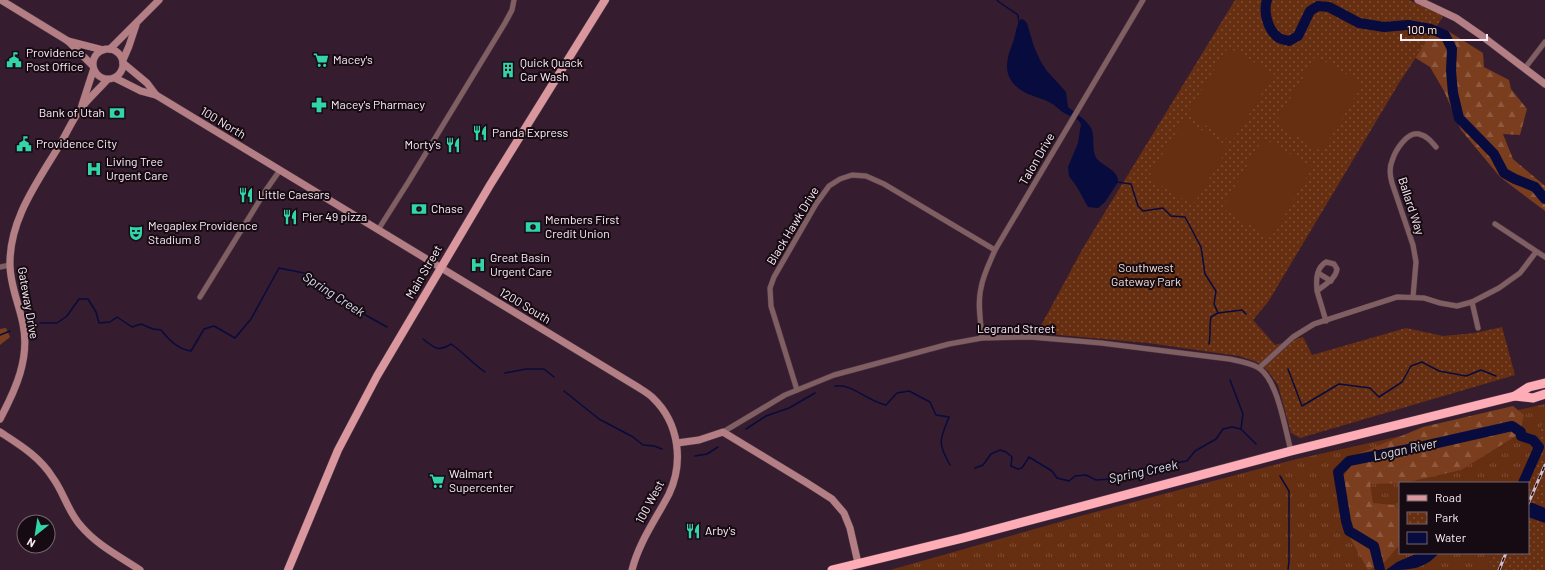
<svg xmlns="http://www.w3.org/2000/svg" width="1545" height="570" font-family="Barlow,sans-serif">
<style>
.grass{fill:url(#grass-tufts)}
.forest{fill:url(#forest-firs)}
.park{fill:url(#park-dots)}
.garden{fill:#672f11}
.water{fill:#080b3e}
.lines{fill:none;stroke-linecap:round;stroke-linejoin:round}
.stream{stroke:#080b3e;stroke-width:1.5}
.river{stroke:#080b3e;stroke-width:10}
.street-casing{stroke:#51394a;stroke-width:6}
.secondary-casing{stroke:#51394a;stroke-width:8}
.primary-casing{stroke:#51394a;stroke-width:9}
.highway-casing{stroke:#51394a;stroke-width:10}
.street{stroke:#805f62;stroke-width:5}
.secondary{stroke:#b37f84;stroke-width:7}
.primary{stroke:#da979e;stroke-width:8}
.highway{stroke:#feadb6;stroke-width:9}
.rail-casing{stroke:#d2bfcb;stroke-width:3}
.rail{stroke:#160b12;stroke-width:1.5;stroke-dasharray:4.5;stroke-linecap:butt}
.labels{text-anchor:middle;stroke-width:4;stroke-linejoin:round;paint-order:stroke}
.poi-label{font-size:12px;fill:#feedf8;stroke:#160b12;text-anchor:start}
.street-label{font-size:12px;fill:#feedf8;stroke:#160b12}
.park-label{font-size:12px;fill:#f2dfd6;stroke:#160b12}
.water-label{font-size:13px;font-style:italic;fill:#d7ddef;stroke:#160b12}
</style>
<defs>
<pattern id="grass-tufts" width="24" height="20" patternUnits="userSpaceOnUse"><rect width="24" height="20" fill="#672f11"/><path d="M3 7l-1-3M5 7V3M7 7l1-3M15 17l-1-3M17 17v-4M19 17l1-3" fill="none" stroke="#7e4d34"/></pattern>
<pattern id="forest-firs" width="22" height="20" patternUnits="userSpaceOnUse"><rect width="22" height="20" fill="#7a3d1e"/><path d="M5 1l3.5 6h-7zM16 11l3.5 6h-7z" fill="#8e593f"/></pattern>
<pattern id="park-dots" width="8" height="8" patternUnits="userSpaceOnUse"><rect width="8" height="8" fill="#672f11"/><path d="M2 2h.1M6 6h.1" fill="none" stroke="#7e4d34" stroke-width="1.8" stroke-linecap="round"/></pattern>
</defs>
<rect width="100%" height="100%" fill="#351c2e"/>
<polygon class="grass" points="1545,404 1545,417 1520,483 1400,483 1400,553 1493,553 1488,567 1493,570 890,570 1084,515 1297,459"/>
<g class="forest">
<polygon points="1448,31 1483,53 1484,67 1509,80 1511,89 1527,109 1520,135 1503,134 1513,159 1545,186 1545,211 1500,177 1461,130 1444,91 1430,67 1380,36"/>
<polygon points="6,328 10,337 0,345 0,329"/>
<polygon points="1513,406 1524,415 1519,434 1461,470 1404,483 1370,484 1373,503 1394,505 1400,510 1400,544 1384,563 1368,570 1344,527 1337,485 1360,453 1423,427"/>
</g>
<g class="park">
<polygon points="1235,0 1409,0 1444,15 1399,83 1268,302 1253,320 1275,345 1303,337 1312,355 1406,328 1443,336 1475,333 1502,327 1515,375 1300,438 1291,433 1278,385 1268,371 1257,362 1239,356 1148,343 1037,333 1083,248"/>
<polygon points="1545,417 1545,570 1493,570 1488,567 1493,553 1528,553 1528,483 1520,483"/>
</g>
<g class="garden">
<polygon points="1228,47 1274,74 1232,142 1187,114"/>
<polygon points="1316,56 1363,84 1322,152 1275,123"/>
<polygon points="1184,119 1229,147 1193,205 1148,178"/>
<polygon points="1263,138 1313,167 1271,238 1222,208"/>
</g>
<g class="water">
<path d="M1021,19L1024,20L1027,23L1034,47L1041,62L1047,71L1066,92L1068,107C1075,113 1086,119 1091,128C1096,138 1090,151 1098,160C1105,167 1119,171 1118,182L1105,202L1098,208L1088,207L1077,187L1069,176L1068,167L1078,143L1081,124C1078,118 1072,117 1066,114C1060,111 1056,106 1051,103C1044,99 1035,97 1028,94C1005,83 1003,67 1012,45C1016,36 1015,27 1021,19Z"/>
<polygon points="1528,503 1533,503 1545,508 1545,523 1528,517"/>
<path d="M1418,553H1439C1424,570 1409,570 1386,570L1397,562Z"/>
</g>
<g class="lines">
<g class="stream">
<polyline points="997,0 999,2 1018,15 1019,23"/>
<path d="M1117,182L1131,184L1138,206L1143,211L1163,208L1171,216L1185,217L1201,247L1205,274L1216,291L1214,304L1218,313L1211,317C1209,326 1211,335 1209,344"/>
<polyline points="1218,313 1242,310 1246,314"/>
<path d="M40,323H57L67,316L79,299H88L96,312L99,323L110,322L117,317L132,327L141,324L153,329L161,330C170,341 178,349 191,351L204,329L214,326L235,338L251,319L279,268L304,273L351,307L387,327"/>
<polyline points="0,335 10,331"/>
<path d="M423,339C434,347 437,353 451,344C463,352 473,364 485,372"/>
<polyline points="1288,369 1302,406 1339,384 1370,388 1379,397 1402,382 1411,366 1422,362 1439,371 1466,376 1481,370 1496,376"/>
<polyline points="505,373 526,369 544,369 554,377"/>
<polyline points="1230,380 1243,414 1241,429"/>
<path d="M835,386C852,383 868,402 886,405L897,393L909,391L930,402L936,415L949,417C940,440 937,442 950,465"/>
<polyline points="564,391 599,419 633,437 643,445 654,446 662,449"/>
<polyline points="746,429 766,416 789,408 815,393"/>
<polyline points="695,456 707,454 718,447"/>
<polyline points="975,468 983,465 991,454 1000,450 1006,452 1012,457 1011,466 1018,469 1022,468 1029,457 1052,471 1057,478 1069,481 1075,476 1086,475 1096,480 1113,479 1146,468 1187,461 1195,451 1216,439 1223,429 1232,427 1241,429 1256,444"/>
<polyline points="1280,476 1289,491 1289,561 1288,570"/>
</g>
<g class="river">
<path d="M1267,0C1263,12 1268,31 1279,38C1282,40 1286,40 1289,41L1298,36L1310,11L1318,6L1329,7L1359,23L1384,27L1408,25L1431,29L1445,35L1452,49L1451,71L1453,93L1459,118L1494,154L1504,173L1515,179L1535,187L1545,199"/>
<polyline points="1380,570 1374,546 1349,531 1346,521 1338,472 1349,461 1424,446 1512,426 1521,432 1521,436 1533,440 1539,447 1523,483"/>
</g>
<g class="street-casing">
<g id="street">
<polyline points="1525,68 1545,42"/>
<polyline points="1495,224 1545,257"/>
<polyline points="378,230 409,181 505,23 512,10 514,0"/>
<polyline points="0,267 10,265"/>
<polyline points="1318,273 1331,281"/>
<path d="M1317,291C1316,280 1316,268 1326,262L1334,264L1337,269C1336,279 1324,285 1317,291L1326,321"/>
<polyline points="200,297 266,190 280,170"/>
<path d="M1413,297L1416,262L1413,245L1392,183C1390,176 1389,168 1392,161C1395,151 1407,131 1419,134C1427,136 1431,141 1436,147"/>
<polyline points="1472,302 1478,328"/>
<path d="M982,338C981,322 977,304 981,288C983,275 990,262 995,250L1143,0"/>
<polyline points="1259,368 1293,337 1314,324 1397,297 1424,298 1440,303 1457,306 1472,302 1499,288 1520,273 1536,252"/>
<polyline points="797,390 771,306 770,288 774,277 816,204 829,186 840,179 852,175 866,176 884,184 995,250"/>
<path d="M723,432L785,395L834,375L949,344L982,338L1030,337L1101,343L1229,359C1239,361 1251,363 1259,368C1278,381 1285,429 1291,451"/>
</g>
</g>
<g class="secondary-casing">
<g id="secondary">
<polyline points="1,0 68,41 92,65"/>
<polyline points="1418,0 1456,18 1482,36 1545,84"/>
<polyline points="68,41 103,50"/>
<circle cx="108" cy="64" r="15"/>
<polyline points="110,49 159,0"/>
<polyline points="123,60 129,46 136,25"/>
<polyline points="123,63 147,83 156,95"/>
<path d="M115,78L141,91L156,95L636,386C642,390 648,393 653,398C679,423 684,462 669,494C656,519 639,542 632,570"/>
<polyline points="82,105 93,71"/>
<path d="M0,419C16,389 30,358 23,324C19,304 10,285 10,265C9,220 37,183 59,146C67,133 73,118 82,107C90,97 99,89 107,80"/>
<path d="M0,432C20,445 40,457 53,478C64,493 68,512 81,526C97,545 119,556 140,570"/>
<polyline points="677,443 699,440 723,432 807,483 832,499 844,513 850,528 858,563"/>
</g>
</g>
<g class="primary-casing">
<polyline id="primary" points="288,570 338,450 377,376 490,185 605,0"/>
</g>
<g class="highway-casing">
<g id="highway">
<polyline points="1515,396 1533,398 1545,394"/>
<polyline points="832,570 963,538 1291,451 1515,396 1529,387 1545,383"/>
</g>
</g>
<use href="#street" class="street"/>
<use href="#secondary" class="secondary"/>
<use href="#primary" class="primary"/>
<use href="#highway" class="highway"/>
<g class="rail-casing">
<g id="rail">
<polyline points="1528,504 1545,465"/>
<polyline points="1499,570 1506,553"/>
</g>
</g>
<use href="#rail" class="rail"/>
</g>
<defs>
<g id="civic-bare" transform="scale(1.2)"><path d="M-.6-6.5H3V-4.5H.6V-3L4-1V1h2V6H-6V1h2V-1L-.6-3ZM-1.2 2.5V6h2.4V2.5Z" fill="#32d4a9" stroke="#160b12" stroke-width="2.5" paint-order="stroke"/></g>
<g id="supermarket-bare" transform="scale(1.2)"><path d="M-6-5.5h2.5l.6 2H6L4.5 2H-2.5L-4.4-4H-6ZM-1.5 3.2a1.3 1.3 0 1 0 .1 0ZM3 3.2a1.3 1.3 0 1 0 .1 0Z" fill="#32d4a9" stroke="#160b12" stroke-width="2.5" paint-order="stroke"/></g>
<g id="building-bare" transform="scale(1.2)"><path d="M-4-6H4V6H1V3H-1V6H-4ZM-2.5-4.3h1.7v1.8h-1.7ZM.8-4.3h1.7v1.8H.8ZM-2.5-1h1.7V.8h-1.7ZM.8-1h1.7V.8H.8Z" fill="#32d4a9" stroke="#160b12" stroke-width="2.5" paint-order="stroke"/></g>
<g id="pharmacy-bare" transform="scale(1.2)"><path d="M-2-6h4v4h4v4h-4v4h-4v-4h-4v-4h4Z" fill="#32d4a9" stroke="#160b12" stroke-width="2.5" paint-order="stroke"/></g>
<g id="bank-bare" transform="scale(1.2)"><path d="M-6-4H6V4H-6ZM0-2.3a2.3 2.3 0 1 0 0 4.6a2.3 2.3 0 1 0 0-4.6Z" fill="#32d4a9" stroke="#160b12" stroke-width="2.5" paint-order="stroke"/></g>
<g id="restaurant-bare" transform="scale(1.2)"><path d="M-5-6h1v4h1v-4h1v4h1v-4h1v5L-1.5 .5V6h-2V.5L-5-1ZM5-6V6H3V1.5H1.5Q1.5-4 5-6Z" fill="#32d4a9" stroke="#160b12" stroke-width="2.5" paint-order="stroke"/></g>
<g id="hospital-bare" transform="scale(1.2)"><path d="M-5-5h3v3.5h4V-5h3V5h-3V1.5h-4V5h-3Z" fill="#32d4a9" stroke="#160b12" stroke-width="2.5" paint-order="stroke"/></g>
<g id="theatre-bare" transform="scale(1.2)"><path d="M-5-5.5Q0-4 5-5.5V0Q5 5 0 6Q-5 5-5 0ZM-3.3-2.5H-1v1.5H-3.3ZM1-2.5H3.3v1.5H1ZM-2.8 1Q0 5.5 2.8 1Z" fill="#32d4a9" stroke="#160b12" stroke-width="2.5" paint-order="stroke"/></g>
</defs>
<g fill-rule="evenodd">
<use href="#civic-bare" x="14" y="60"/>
<use href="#supermarket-bare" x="321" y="60"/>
<use href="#building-bare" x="508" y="70"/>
<use href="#pharmacy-bare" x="319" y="105"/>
<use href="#bank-bare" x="117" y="113"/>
<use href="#restaurant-bare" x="480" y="133"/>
<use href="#civic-bare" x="24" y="144"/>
<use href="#restaurant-bare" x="453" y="145"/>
<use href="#hospital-bare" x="94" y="169"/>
<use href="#restaurant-bare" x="246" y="195"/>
<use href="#bank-bare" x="419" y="209"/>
<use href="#restaurant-bare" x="290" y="217"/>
<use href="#bank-bare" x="533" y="227"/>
<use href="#theatre-bare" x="136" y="233"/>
<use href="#hospital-bare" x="478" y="265"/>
<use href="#supermarket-bare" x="437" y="481"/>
<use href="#restaurant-bare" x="693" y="531"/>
</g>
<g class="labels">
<g class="poi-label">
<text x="26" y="57">Providence<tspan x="26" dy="14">Post Office</tspan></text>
<text x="333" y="64">Macey's</text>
<text x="520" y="67">Quick Quack<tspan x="520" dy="14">Car Wash</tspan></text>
<text x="331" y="109">Macey's Pharmacy</text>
<text x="105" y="117" text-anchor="end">Bank of Utah</text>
<text x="492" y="137">Panda Express</text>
<text x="36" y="148">Providence City</text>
<text x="441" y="149" text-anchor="end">Morty's</text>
<text x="106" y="166">Living Tree<tspan x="106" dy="14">Urgent Care</tspan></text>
<text x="258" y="199">Little Caesars</text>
<text x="431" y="213">Chase</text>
<text x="302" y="221">Pier 49 pizza</text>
<text x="545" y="224">Members First<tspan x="545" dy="14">Credit Union</tspan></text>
<text x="148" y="230">Megaplex Providence<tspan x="148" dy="14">Stadium 8</tspan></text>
<text x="490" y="262">Great Basin<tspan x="490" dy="14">Urgent Care</tspan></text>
<text x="449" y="478">Walmart<tspan x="449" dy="14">Supercenter</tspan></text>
<text x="705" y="535">Arby's</text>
</g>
<g class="street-label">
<text transform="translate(223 123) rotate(31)" y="4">100 North</text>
<text transform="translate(1037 159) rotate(-60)" y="4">Talon Drive</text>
<text transform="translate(1411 206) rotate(72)" y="4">Ballard Way</text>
<text transform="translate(793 226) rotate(-59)" y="4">Black Hawk Drive</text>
<text transform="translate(424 272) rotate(-60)" y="4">Main Street</text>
<text transform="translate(28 303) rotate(80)" y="4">Gateway Drive</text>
<text transform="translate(525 306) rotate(31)" y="4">1200 South</text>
<text x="1016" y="333">Legrand Street</text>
<text transform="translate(650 502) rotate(-62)" y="4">100 West</text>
</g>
<g class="park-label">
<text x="1146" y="272">Southwest<tspan x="1146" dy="14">Gateway Park</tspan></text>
</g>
<g class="water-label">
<text transform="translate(334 294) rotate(33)" y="5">Spring Creek</text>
<text transform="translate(1405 449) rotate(-12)" y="5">Logan River</text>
<text transform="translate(1143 471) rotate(-12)" y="5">Spring Creek</text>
</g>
</g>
<rect x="1399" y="482" width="130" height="72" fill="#160b12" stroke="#73656e"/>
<rect x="1407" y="495" width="20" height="6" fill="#da979e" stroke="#73656e"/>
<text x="1435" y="502" font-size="12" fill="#feedf8">Road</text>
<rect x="1407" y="512" width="20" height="12" fill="url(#park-dots)" stroke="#73656e"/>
<text x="1435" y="522" font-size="12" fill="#feedf8">Park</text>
<rect x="1407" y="532" width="20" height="12" fill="#080b3e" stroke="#73656e"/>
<text x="1435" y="542" font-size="12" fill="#feedf8">Water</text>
<g transform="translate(36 534) rotate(210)"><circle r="19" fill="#160b12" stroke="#73656e"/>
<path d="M0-3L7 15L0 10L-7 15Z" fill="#32d4a9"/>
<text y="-6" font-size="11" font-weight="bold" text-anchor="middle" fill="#feedf8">N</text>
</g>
<path d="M1401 34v6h86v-6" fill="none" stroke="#feedf8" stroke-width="2"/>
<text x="1407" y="34" font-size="12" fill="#feedf8" stroke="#160b12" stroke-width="3" paint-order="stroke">100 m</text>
</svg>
